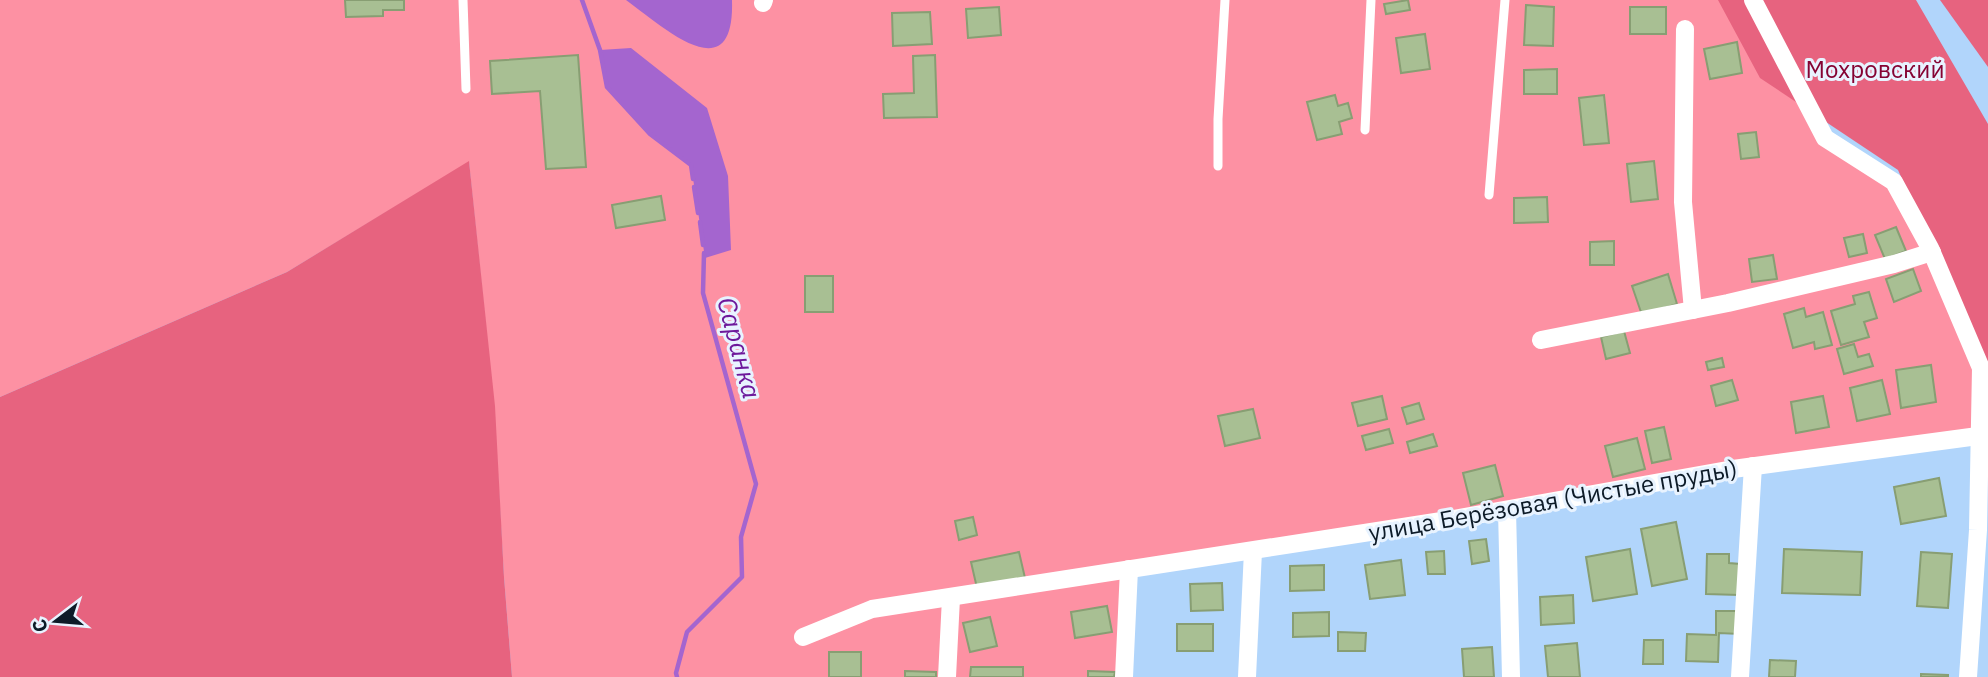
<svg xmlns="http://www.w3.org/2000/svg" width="1988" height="677" font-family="'IBM Plex Sans',sans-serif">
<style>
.green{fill:#fd91a3}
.forest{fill:#e7637f}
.water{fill:#a465cf}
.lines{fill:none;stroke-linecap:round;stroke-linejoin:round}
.stream{stroke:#a465cf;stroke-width:4.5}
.building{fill:#a8bf93;stroke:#889e73;stroke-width:2}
.service{stroke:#fff;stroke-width:9}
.minor{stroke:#fff;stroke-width:18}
.labels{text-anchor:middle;stroke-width:6;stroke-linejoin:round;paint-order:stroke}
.park-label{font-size:24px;fill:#850333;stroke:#e8f3ff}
.street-label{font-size:24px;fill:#0d1b28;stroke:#e8f3ff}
.water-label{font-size:26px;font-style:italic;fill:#6e199b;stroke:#e8f3ff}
</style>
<rect width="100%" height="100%" fill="#b1d5fb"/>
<polygon class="green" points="0,0 1753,0 1825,138 1894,182 1981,368 1978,436 1129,569 1124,677 512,677 504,577 494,406 469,162 287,272 0,397"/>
<g class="forest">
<polygon points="1718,0 1916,0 1988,124 1988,371 1898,170 1760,78"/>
<polygon points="1940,0 1988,0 1988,67"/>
<polygon points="469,161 495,406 504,577 512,677 0,677 0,397 287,272"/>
</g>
<g class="water">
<path d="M626,0H732C735,94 662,26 626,0Z"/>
<polygon points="631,48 707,108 728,176 731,250 705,258 691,165 650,134 607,87 600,50"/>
</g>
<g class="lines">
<g class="stream">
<polyline points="582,0 600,50 607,87 650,134 691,165 693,179"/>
<polyline points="694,187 698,213"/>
<polyline points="700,222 703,245"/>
<polyline points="677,677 676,673 687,632 742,577 741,537 756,484 703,293 704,253"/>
</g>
</g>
<g class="building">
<polygon points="345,0 404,0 404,10 383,10 383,16 346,17"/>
<polygon points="1408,0 1410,10 1386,14 1384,4"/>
<polygon points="1526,5 1554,7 1553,46 1524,45"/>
<polygon points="999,7 1001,35 968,38 966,9"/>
<rect x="1630" y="7" width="36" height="27"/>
<polygon points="930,12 932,44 893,46 892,13"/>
<polygon points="1425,34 1430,69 1401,73 1396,38"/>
<polygon points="1737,42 1742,73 1710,79 1704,49"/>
<polygon points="578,55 586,167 546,169 540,91 492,94 490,61"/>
<polygon points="935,55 937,117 884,118 883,94 914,93 913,56"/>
<polygon points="1557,69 1557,94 1524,94 1524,70"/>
<polygon points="1335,95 1338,106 1348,103 1352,118 1339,122 1342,134 1317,140 1307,102"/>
<polygon points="1604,95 1609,143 1584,145 1579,98"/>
<polygon points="1756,132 1759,157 1741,159 1738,134"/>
<polygon points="1654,161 1658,199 1631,202 1627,164"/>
<polygon points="661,196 665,220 616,228 612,205"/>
<polygon points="1547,197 1548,222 1514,223 1514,198"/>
<polygon points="1896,227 1906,251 1885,259 1875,235"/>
<polygon points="1863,234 1867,253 1849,257 1844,238"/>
<polygon points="1614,241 1614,265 1590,265 1590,242"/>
<polygon points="1773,255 1777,279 1752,282 1749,259"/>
<polygon points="1913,269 1921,291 1894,302 1886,279"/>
<polygon points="1668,274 1677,304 1642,315 1632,286"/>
<rect x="805" y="276" width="28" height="36"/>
<polygon points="1869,292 1877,318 1864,322 1869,337 1841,345 1831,311 1855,304 1853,296"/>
<polygon points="1804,308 1806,317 1823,312 1832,345 1815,349 1814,342 1793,348 1784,314"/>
<polygon points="1624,331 1630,353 1606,359 1601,337"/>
<polygon points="1854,344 1858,357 1869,354 1873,366 1844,374 1837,349"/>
<polygon points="1722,358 1724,367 1708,370 1706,362"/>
<polygon points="1931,365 1936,402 1901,408 1896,370"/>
<polygon points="1732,380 1738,400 1716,406 1711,386"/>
<polygon points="1882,380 1890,414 1857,421 1850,388"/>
<polygon points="1382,396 1387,419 1358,426 1352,403"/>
<polygon points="1823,396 1829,427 1796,433 1791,402"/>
<polygon points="1419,403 1424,419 1407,424 1402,408"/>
<polygon points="1253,409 1260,438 1225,446 1218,416"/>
<polygon points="1664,427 1671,459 1652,463 1645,431"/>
<polygon points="1389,429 1393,443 1366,450 1362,436"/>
<polygon points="1433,434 1437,446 1410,453 1407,442"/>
<polygon points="1637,438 1645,469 1613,477 1605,446"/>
<polygon points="1495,465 1503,496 1471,505 1463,473"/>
<polygon points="1939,478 1946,516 1901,524 1894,487"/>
<polygon points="973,517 977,535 959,540 955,521"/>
<polygon points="1676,522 1687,579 1652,586 1641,529"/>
<polygon points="1486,539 1489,561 1472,564 1469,541"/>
<polygon points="1630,549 1637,594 1593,601 1586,557"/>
<polygon points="1784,549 1862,552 1860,595 1782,593"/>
<polygon points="1444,551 1445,574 1428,574 1426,552"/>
<polygon points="1019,552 1025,578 977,588 971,562"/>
<polygon points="1921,552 1952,554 1948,608 1917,606"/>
<polygon points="1707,554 1729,554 1729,563 1740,564 1739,595 1706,594"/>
<polygon points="1401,560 1405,595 1370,599 1365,565"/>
<polygon points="1324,565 1324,590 1290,591 1290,566"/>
<polygon points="1222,583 1223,610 1191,611 1190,584"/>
<polygon points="1573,595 1574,623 1541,625 1540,597"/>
<polygon points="1107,606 1112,632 1075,638 1071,612"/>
<polygon points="1716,611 1741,611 1740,634 1719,633 1718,662 1686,661 1687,634 1716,635"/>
<polygon points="1329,612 1329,636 1293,637 1293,613"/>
<polygon points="990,617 997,646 970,652 963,623"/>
<rect x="1177" y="624" width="36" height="27"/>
<polygon points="1338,632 1366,633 1365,651 1338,651"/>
<polygon points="1644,640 1663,640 1663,664 1643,664"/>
<polygon points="1577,643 1580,677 1548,677 1545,646"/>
<polygon points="1492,647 1494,677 1464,677 1462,649"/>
<rect x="829" y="652" width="32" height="25"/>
<polygon points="1770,660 1796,661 1795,677 1769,677"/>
<polygon points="971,667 1023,667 1023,677 970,677"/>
<polygon points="905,671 936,672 936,677 905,677"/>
<polygon points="1088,671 1115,672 1114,677 1088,677"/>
<polygon points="1921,674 1948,675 1948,677 1921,677"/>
</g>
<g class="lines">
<g class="service">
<polyline points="463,0 466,89"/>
<polyline points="1365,130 1371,0"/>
<polyline points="1218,166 1218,119 1225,0"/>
<polyline points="1489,195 1505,0"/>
</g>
<g class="minor">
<polyline points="1753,0 1825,138 1894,182 1930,248 1981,368 1978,530 1968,677"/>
<polyline points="763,3 764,0"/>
<polyline points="1685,29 1683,202 1693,310"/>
<polyline points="1541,340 1728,303 1894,264 1932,252"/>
<polyline points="1507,510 1511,677"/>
<polyline points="803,637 872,609 1448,520 1733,469 1978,436"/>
<polyline points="947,677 951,598"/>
<polyline points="1124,677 1129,569"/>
<polyline points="1247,677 1253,551"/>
<polyline points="1740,677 1753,466"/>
</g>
</g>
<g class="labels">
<g class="park-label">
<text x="1875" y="78">Мохровский</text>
</g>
<g class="street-label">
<text transform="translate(1553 501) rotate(-10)" y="8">улица Берёзовая (Чистые пруды)</text>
</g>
<g class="water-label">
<text transform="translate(739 348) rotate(75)" y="9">Саранка</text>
</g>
</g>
<g transform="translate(56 621) rotate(254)" stroke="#e8f3ff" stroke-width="5" paint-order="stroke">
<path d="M0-5L12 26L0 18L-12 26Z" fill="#0d1b28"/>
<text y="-10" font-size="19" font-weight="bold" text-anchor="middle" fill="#0d1b28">С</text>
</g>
</svg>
